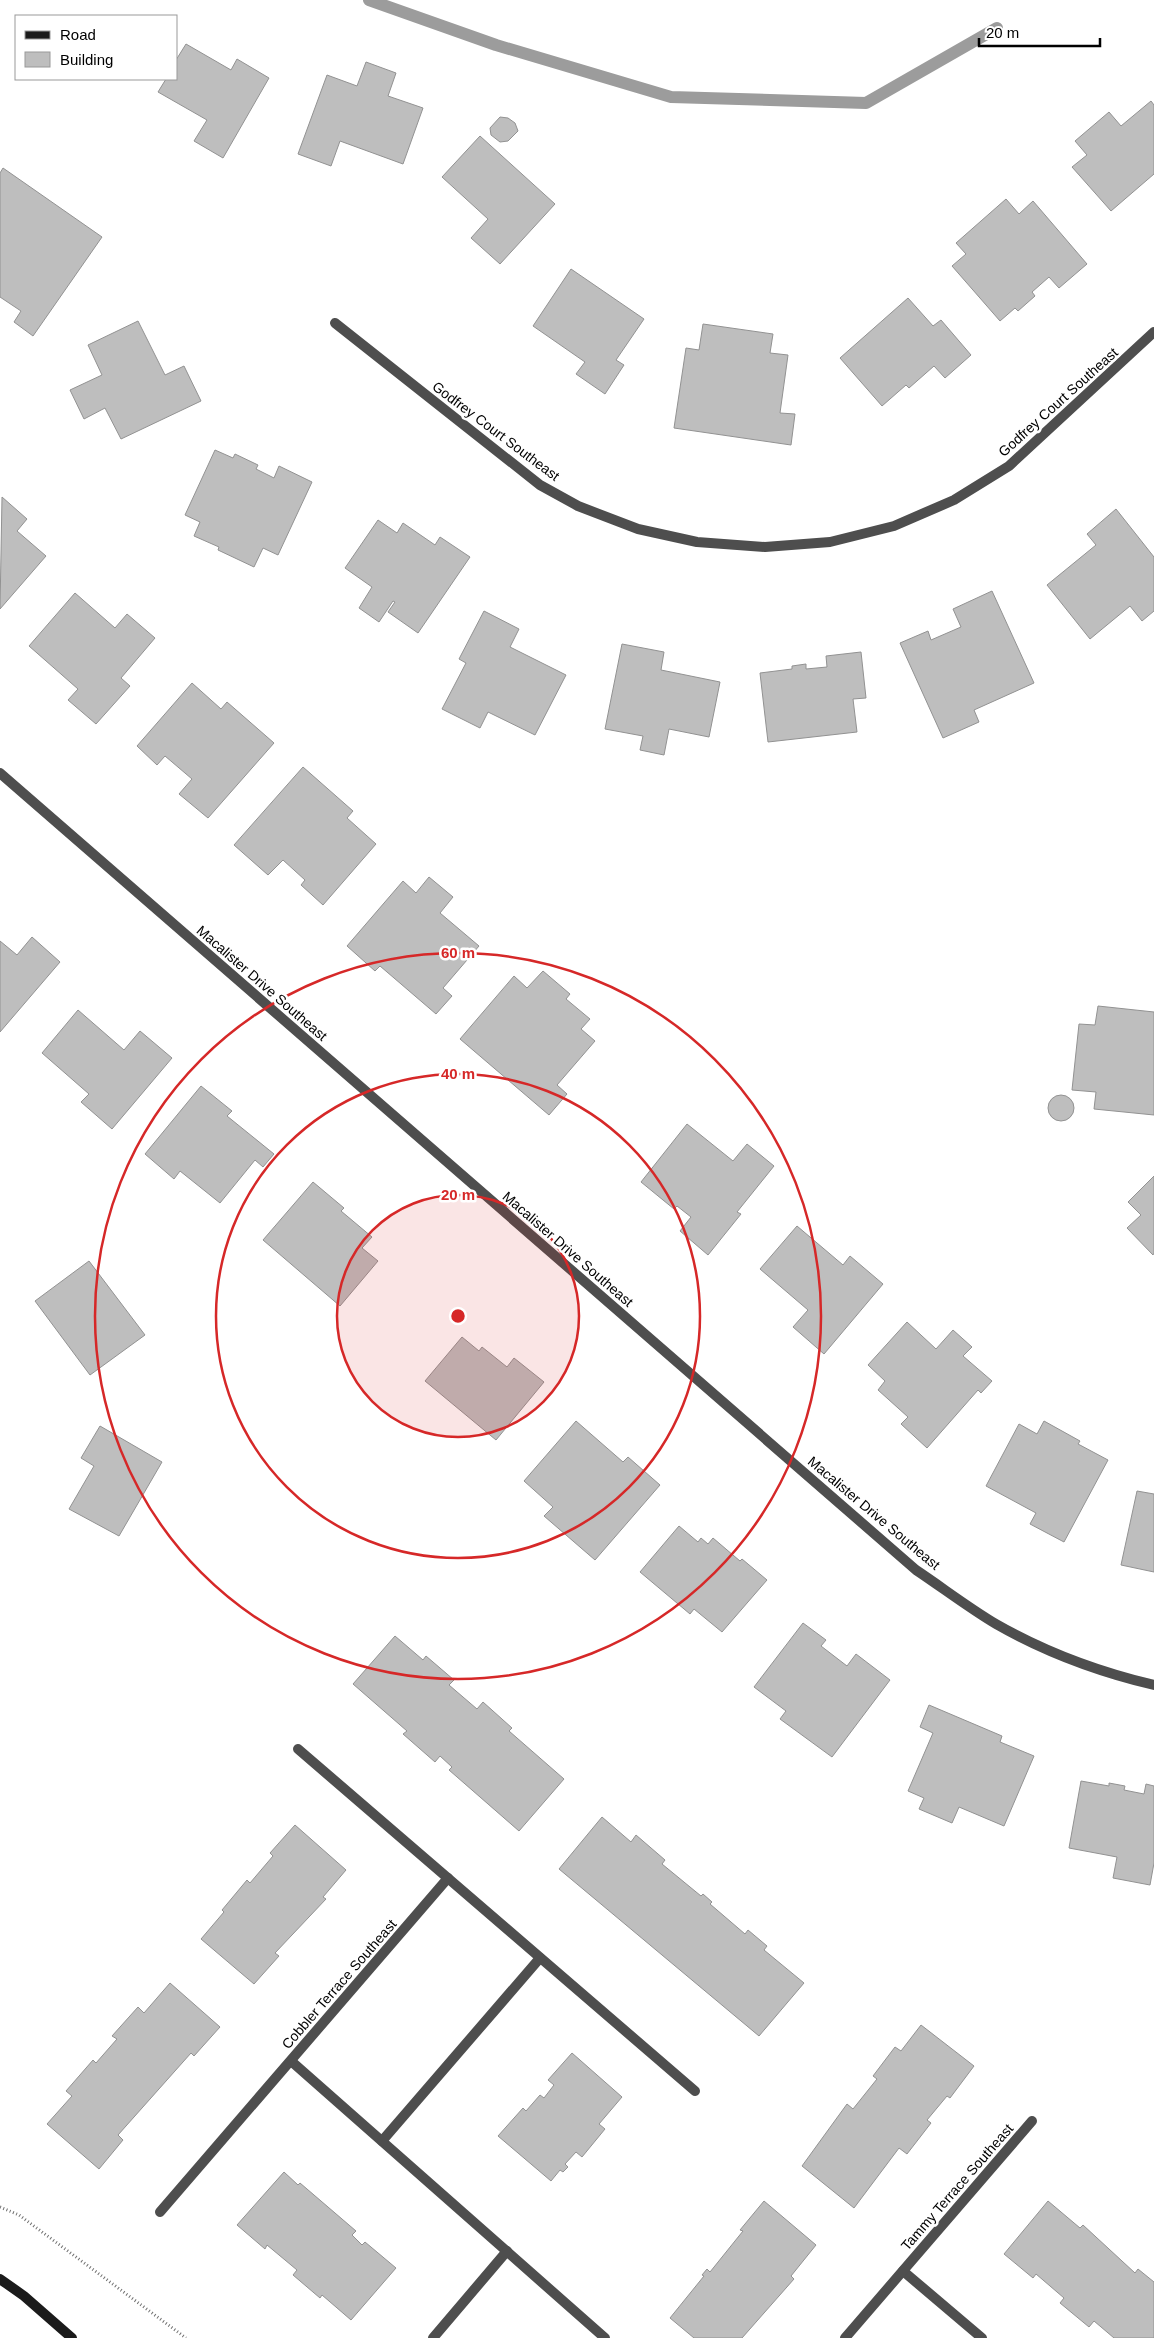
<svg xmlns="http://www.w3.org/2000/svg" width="1154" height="2338" font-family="Helvetica,sans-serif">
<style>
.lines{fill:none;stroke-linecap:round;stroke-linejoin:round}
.stream{stroke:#9c9c9c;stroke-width:12}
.building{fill:#bebebe;stroke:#929292}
.path{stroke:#707070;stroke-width:3;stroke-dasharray:1 2.5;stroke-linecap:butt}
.street{stroke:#4e4e4e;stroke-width:10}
.secondary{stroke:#1b1b1b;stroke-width:10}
.ring{fill:none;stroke:#d62828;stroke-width:2.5}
.labels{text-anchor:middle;stroke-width:5;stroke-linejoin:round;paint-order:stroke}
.street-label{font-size:14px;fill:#000;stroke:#fff}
.centre{fill:#d62828;stroke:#fff;stroke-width:2.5}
.ring-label{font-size:15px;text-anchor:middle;font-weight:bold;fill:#d62828;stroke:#fff;stroke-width:5;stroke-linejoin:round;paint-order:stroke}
</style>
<rect width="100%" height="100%" fill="#fff"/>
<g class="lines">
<polyline class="stream" points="369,0 496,45 671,97 866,103 997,28"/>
</g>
<g class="building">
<polygon points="186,44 231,70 237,59 269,78 223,158 194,141 207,120 158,92 166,79 176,79 176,60"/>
<polygon points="366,62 396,73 388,96 423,108 403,164 340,141 331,166 298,154 327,75 357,86"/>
<polygon points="1151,101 1154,105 1154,174 1111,211 1072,167 1087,155 1075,141 1109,112 1121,126"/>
<polygon points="500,117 508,118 515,123 518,131 508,141 500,142 491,135 490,128"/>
<polygon points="480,136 555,204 500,264 471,238 488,219 442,177"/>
<polygon points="3,168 102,237 33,336 14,322 21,311 0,297 0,173"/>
<polygon points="1006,199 1019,214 1033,201 1087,264 1059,288 1049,277 1032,292 1035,296 1018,311 1015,308 1000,321 952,266 966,254 956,243"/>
<polygon points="571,269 644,319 616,360 624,365 605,394 576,374 585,362 533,326"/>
<polygon points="908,298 933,326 941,320 971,355 945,378 934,366 909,388 906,385 882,406 840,358"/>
<polygon points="138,321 165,375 184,366 201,401 121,439 105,408 84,419 70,390 102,375 88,345"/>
<polygon points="703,324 773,334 770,353 788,355 780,413 795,414 791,445 674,428 686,348 699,350"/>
<polygon points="215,450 233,458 235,454 258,465 256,469 274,478 279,466 312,482 278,555 263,548 254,567 218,550 219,547 194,536 200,522 185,515"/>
<polygon points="2,497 27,519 17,531 46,556 0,609"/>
<polygon points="1116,509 1154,557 1154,611 1142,621 1130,606 1090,639 1047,585 1096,545 1087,534"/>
<polygon points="378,520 397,533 403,523 435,545 440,537 470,557 418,633 388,612 395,602 393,601 379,622 359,608 372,587 345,568"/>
<polygon points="992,591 1034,683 974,710 979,722 943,738 900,643 928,631 931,640 961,627 953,609"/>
<polygon points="75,593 115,628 127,614 155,638 121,678 130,686 96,724 68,700 78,689 29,646"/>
<polygon points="484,611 519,629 510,647 566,675 535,735 488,712 480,728 442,709 466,663 459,659"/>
<polygon points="622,644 664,652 661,670 720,682 709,737 669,729 664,755 640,750 643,736 605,729"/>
<polygon points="861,652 866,698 853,699 857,732 768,742 760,673 792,669 792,666 806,664 806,669 827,667 826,656"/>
<polygon points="192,683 221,709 227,702 274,743 208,818 179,794 192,779 165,756 157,765 137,746"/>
<polygon points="303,767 353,811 347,818 376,844 323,905 301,885 305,880 283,860 268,875 234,845"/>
<polygon points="429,877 453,897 440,913 479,946 443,988 452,996 436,1014 380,966 375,971 347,946 403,881 416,893"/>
<polygon points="32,937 60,962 0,1032 0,941 17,955"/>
<polygon points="543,971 570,994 566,999 590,1019 581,1029 595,1041 557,1085 567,1094 549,1115 460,1039 514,976 527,988"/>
<polygon points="1098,1006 1154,1012 1154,1115 1094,1109 1096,1092 1072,1090 1079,1024 1095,1025"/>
<polygon points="78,1010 124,1050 140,1031 172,1058 112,1129 81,1102 89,1094 42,1053"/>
<polygon points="201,1086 232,1111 227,1116 274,1154 263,1167 255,1160 220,1203 180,1171 174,1179 145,1154"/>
<circle cx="1061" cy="1108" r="13"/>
<polygon points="687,1124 733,1161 747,1144 774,1166 737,1212 741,1214 708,1255 680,1231 691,1217 677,1206 674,1209 641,1182"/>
<polygon points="1154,1176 1154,1253 1153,1255 1127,1228 1141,1215 1128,1202"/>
<polygon points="313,1182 344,1208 341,1211 372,1237 362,1248 378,1261 340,1306 263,1240"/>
<polygon points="797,1226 843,1265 850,1256 883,1284 824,1354 793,1327 808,1310 760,1269"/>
<polygon points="89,1261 145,1335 90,1375 35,1301"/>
<polygon points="907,1322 936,1349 953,1330 972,1347 963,1356 992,1381 981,1393 978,1390 927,1448 901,1424 908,1417 878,1390 885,1381 868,1365"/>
<polygon points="462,1337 479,1351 482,1347 507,1367 514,1358 544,1382 496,1440 425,1381"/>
<polygon points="576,1421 623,1462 628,1457 660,1485 595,1560 544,1516 553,1507 524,1481"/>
<polygon points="1044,1421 1080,1441 1078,1444 1108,1460 1064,1542 1030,1524 1036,1513 986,1486 1019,1424 1037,1434"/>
<polygon points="100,1426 162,1462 119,1536 69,1509 94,1466 81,1458"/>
<polygon points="1137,1491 1154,1494 1154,1572 1121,1565"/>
<polygon points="679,1526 698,1542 701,1538 708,1544 713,1538 740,1561 742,1559 767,1580 722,1632 694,1609 690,1614 640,1572"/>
<polygon points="803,1623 826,1640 821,1646 847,1666 856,1654 890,1680 832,1757 780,1719 786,1711 754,1687"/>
<polygon points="395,1636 423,1660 426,1656 454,1680 449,1685 477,1709 483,1702 512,1728 509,1731 564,1779 519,1831 449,1770 452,1767 440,1756 435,1762 403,1734 407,1731 353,1684"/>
<polygon points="929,1705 1002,1736 1000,1742 1034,1756 1004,1826 959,1807 952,1823 919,1809 924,1798 908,1791 933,1733 920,1727"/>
<polygon points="1081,1781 1109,1786 1109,1783 1125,1786 1124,1790 1144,1794 1146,1784 1154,1786 1154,1863 1150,1885 1113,1878 1117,1857 1069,1848"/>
<polygon points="602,1817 631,1842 636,1835 665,1860 662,1864 701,1896 703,1894 712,1902 710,1904 745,1934 748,1930 767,1946 764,1950 804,1983 759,2036 559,1869"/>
<polygon points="295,1825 346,1870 323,1897 326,1899 275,1953 279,1956 254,1984 201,1939 224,1912 222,1910 247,1880 250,1883 273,1856 270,1853"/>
<polygon points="170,1983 220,2027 194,2056 191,2053 118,2135 123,2140 99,2169 47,2124 72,2096 66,2091 93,2060 96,2063 117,2039 112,2036 138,2007 144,2013"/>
<polygon points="921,2025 974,2066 950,2098 947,2096 927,2120 931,2123 907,2154 899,2148 854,2208 802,2166 847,2104 853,2109 877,2079 873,2076 895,2047 901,2051"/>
<polygon points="572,2053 622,2097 599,2124 605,2129 582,2157 576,2152 565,2164 568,2167 563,2172 560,2170 551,2181 498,2136 523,2108 526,2111 540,2095 544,2098 554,2085 548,2080"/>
<polygon points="284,2172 298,2185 300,2183 356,2231 352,2235 362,2245 365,2242 396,2268 351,2320 322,2295 320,2298 293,2275 297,2270 267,2245 265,2249 237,2225"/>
<polygon points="764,2201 816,2245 791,2276 794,2279 742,2338 694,2338 670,2318 704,2276 702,2275 707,2269 710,2272 743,2231 740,2230"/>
<polygon points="1048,2201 1080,2228 1083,2225 1135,2273 1138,2269 1154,2282 1154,2338 1114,2338 1094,2321 1089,2327 1060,2303 1064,2298 1036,2274 1033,2278 1004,2254"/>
</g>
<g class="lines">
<polyline class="path" points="0,2207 19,2215 186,2338"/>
<g class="street">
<polyline points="335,323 540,485 578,506 638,529 697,542 765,547 830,542 894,526 954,500 1009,466 1154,332"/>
<path d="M0,773L916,1570C943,1588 969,1608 996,1624C1045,1652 1099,1672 1154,1685"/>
<polyline points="298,1749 695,2091"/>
<polyline points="291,2061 605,2338"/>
<polyline points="382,2141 540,1958"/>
<polyline points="160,2212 448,1878"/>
<polyline points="903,2271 982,2338"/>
<polyline points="433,2338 507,2251"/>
<polyline points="845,2338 1032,2121"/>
</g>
<polyline class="secondary" points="0,2279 24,2296 72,2338"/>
</g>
<circle cx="458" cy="1316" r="121" fill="#d62828" fill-opacity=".12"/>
<g class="ring">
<circle cx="458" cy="1316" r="121"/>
<circle cx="458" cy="1316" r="242"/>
<circle cx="458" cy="1316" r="363"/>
</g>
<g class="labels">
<g class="street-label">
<text transform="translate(1058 402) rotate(-42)" y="5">Godfrey Court Southeast</text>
<text transform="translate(496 431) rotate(37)" y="5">Godfrey Court Southeast</text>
<text transform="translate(262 983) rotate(41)" y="5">Macalister Drive Southeast</text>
<text transform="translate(568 1249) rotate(41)" y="5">Macalister Drive Southeast</text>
<text transform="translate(874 1513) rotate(40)" y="5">Macalister Drive Southeast</text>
<text transform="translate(339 1984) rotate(-49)" y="5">Cobbler Terrace Southeast</text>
<text transform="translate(957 2187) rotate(-49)" y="5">Tammy Terrace Southeast</text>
</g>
</g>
<circle cx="458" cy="1316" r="8" class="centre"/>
<g class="ring-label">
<text x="458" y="958">60 m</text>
<text x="458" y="1079">40 m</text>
<text x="458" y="1200">20 m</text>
</g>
<rect x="15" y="15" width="162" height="65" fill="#ffffff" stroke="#999999"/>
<rect x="25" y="31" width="25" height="8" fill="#1b1b1b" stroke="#999999"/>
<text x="60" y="40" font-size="15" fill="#000000">Road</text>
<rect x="25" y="52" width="25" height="15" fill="#bebebe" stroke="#999999"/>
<text x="60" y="65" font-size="15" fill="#000000">Building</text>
<path d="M979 38v8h121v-8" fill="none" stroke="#000000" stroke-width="2.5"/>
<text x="986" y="38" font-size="15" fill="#000000" stroke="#ffffff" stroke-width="4" paint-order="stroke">20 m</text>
</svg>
